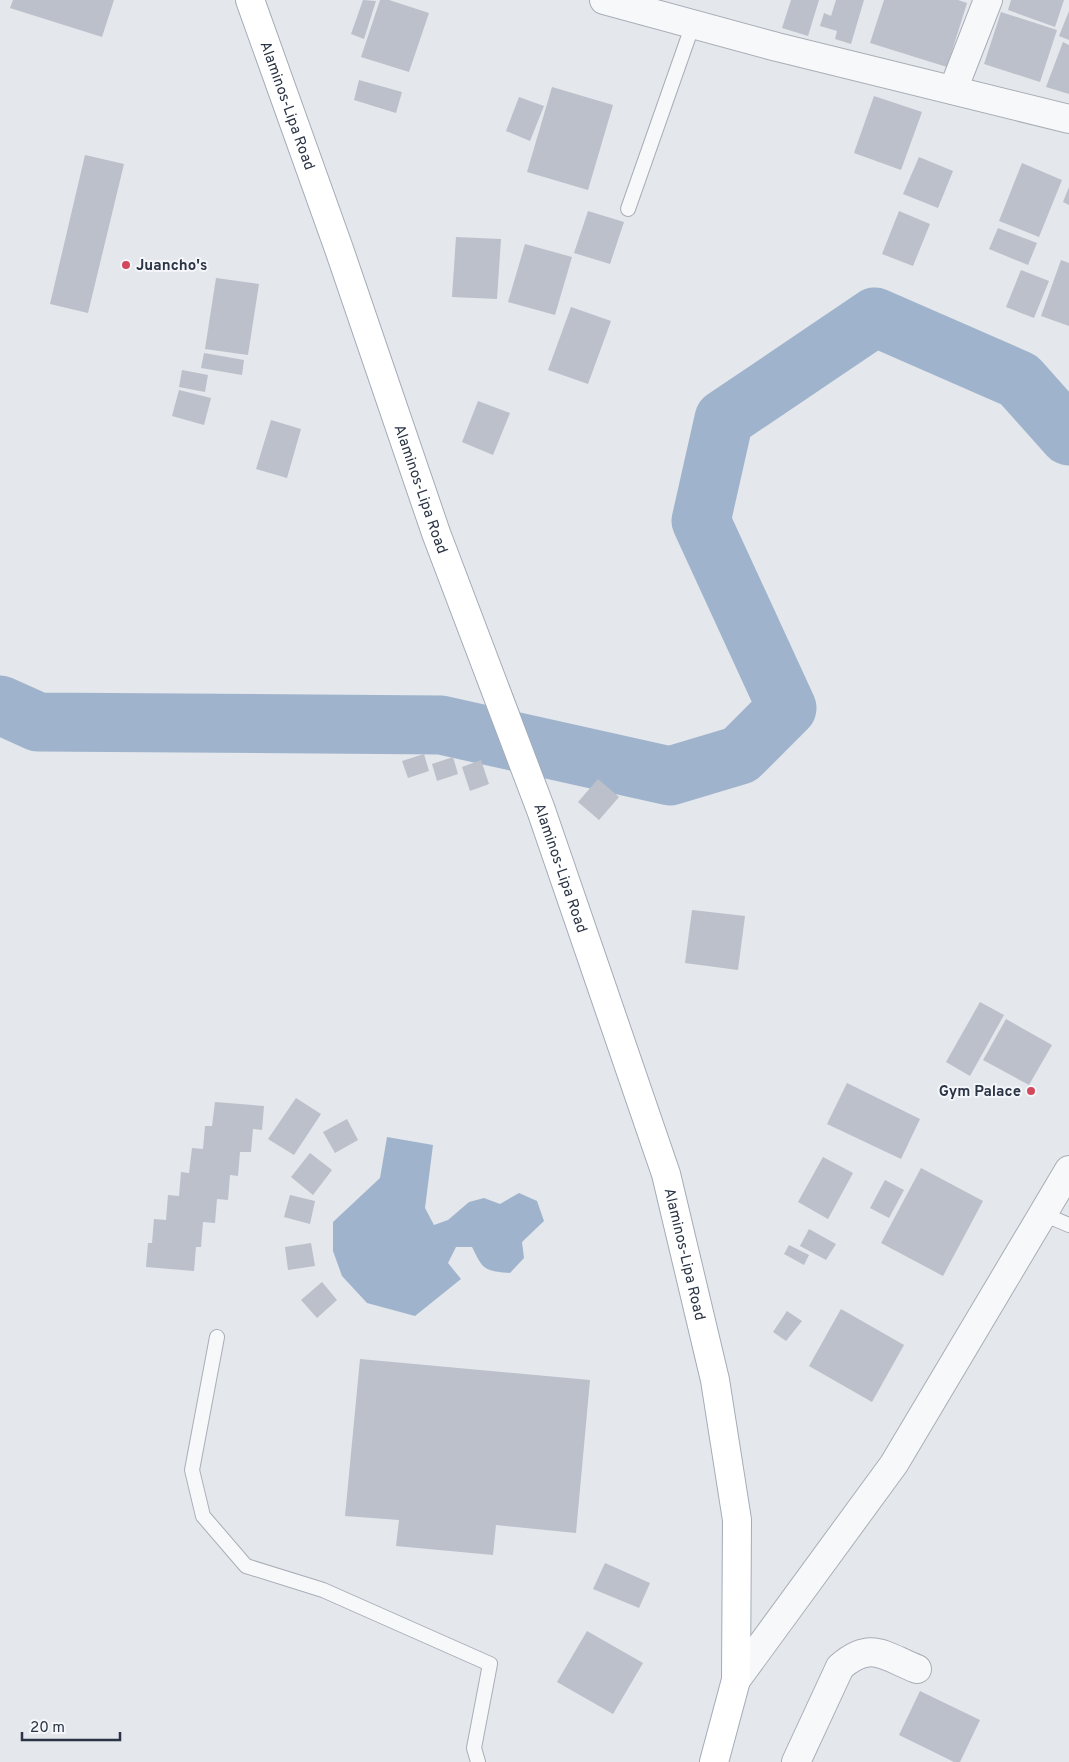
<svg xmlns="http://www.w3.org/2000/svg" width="1069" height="1762" font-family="Overpass,sans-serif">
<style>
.water{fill:#9fb4cc}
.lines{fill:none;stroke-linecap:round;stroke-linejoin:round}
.river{stroke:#9fb4cc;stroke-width:59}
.building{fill:#bbc0ca}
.lane-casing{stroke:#a9aeb7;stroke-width:16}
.street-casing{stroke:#a9aeb7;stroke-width:30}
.primary-casing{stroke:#a3abb8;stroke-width:30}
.lane{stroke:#f7f8fa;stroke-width:14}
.street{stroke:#f7f8fa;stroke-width:28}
.primary{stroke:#fff;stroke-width:28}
.poi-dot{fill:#d1495b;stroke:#f4f6f9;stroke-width:2}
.labels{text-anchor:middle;stroke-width:4;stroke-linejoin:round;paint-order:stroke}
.street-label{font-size:15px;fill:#2b3445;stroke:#f4f6f9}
.poi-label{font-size:15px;font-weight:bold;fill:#2b3445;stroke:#f4f6f9;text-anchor:start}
</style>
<rect width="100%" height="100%" fill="#e4e7ec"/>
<path class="water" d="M387,1137L433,1145L425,1208L434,1225L448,1220L469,1202L484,1198L500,1204L519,1193L537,1201L544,1221L522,1242L524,1258L510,1273C483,1271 483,1269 472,1247H456L448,1263L461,1279L415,1316L367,1303L342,1276L333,1251V1222L380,1178Z"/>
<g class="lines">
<polyline class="river" points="0,705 38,722 441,725 670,776 740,755 787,708 701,521 724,419 875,317 1019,380 1069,436"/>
</g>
<g class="building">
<polygon points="13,0 114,0 102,37 10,8"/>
<polygon points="363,0 376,1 364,39 351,34"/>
<polygon points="380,0 389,0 429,13 409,72 361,57"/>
<polygon points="791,0 819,0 808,36 782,28"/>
<polygon points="836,0 864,0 851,44 835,39 837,31 820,26 824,13 831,16"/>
<polygon points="884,0 958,0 967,3 947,67 870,43"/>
<polygon points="1011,0 1064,0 1055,27 1008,10"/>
<polygon points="1069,11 1069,40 1059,36"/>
<polygon points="1001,12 1057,30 1040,82 984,64"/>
<polygon points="1063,42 1069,45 1069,94 1046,87"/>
<polygon points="359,80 402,92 396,113 354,100"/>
<polygon points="552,87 613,105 588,190 527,172"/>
<polygon points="874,96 922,112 901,170 854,153"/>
<polygon points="519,97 544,106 530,141 506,131"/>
<polygon points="85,155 124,164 88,313 50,304"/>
<polygon points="919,157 953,171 938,208 903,194"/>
<polygon points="1022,163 1062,180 1039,237 999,221"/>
<polygon points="1069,187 1069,205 1063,202"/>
<polygon points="588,211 624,222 610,264 574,253"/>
<polygon points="899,211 930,224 913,266 882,254"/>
<polygon points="998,228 1037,243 1028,265 989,249"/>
<polygon points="456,237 501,239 497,299 452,297"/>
<polygon points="525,244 572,257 555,315 508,302"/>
<polygon points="1061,260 1069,263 1069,326 1041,316"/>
<polygon points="1021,270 1049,281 1034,318 1006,307"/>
<polygon points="216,278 259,284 248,355 205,349"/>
<polygon points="571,307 611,321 588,384 548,370"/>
<polygon points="204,353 244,360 242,375 201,368"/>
<polygon points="182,370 208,375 205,392 179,387"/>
<polygon points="179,390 211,398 204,425 172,416"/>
<polygon points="478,401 510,413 493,455 462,442"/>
<polygon points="271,420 301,429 287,478 256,469"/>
<polygon points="424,754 429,771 408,778 402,761"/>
<polygon points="453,757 458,774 437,781 432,764"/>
<polygon points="481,760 489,784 470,791 462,767"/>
<polygon points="598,779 619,797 599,820 578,802"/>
<polygon points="692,910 745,916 738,970 685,963"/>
<polygon points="980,1002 1004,1015 970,1076 946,1062"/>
<polygon points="1006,1019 1052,1045 1029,1085 983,1060"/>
<polygon points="847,1083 920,1119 901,1159 827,1124"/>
<polygon points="296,1098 321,1114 294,1155 268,1139"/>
<polygon points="215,1102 264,1106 262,1130 253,1129 251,1152 240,1152 238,1176 230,1175 228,1200 217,1199 215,1223 203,1222 201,1247 196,1247 194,1271 146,1267 148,1243 152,1243 154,1219 166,1220 168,1195 179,1196 181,1172 189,1173 192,1148 203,1149 205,1126 212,1126"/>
<polygon points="347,1119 358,1140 335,1153 323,1132"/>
<polygon points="310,1153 332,1170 313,1195 291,1177"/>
<polygon points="823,1157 853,1173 828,1219 798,1202"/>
<polygon points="921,1168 983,1201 943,1276 881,1243"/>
<polygon points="885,1180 904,1190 889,1218 870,1208"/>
<polygon points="290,1195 315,1201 310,1224 284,1217"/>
<polygon points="809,1229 836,1244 826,1260 800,1246"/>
<polygon points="311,1243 315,1266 288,1270 285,1247"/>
<polygon points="789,1245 809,1255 804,1265 784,1254"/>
<polygon points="322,1282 337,1300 317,1318 301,1300"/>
<polygon points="841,1309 904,1345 872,1402 809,1366"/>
<polygon points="787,1311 802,1321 786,1341 773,1332"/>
<polygon points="360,1359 590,1380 576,1533 496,1525 493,1555 396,1546 399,1520 345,1516"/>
<polygon points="605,1563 650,1583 639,1608 593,1589"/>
<polygon points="587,1631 643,1663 613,1714 557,1682"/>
<polygon points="920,1691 980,1720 960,1762 954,1762 899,1735"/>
</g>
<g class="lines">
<g class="lane-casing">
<g id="lane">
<polyline points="628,209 693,24"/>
<polyline points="1043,1214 1069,1225"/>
<polyline points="217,1337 192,1470 203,1516 246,1566 323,1590 490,1664 474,1748 478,1762"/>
</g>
</g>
<g class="street-casing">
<g id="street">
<polyline points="604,0 777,47 1069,119"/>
<polyline points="953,90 988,0"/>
<polyline points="736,1680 894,1464 1069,1170"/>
<path d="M796,1762L840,1667C871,1640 884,1656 917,1669"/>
</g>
</g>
<g class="primary-casing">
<g id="primary">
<path id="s1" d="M250,0L339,249L436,533L541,810L666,1174L715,1380L737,1520L736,1680L714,1762"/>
</g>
</g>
<use href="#lane" class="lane"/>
<use href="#street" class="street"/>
<use href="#primary" class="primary"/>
</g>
<g class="poi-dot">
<circle cx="126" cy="265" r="5"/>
<circle cx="1031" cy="1091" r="5"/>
</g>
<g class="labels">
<g class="street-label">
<text dy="5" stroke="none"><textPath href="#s1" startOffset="112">Alaminos-Lipa Road</textPath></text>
<text dy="5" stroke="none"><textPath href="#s1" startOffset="518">Alaminos-Lipa Road</textPath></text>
<text dy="5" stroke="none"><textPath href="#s1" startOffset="922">Alaminos-Lipa Road</textPath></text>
<text dy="5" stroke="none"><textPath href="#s1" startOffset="1328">Alaminos-Lipa Road</textPath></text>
</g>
<g class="poi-label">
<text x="136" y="270">Juancho's</text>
<text x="1021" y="1096" text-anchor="end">Gym Palace</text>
</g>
</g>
<path d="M22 1732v8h98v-8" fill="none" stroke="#2b3445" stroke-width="2.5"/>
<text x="30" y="1732" font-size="15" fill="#2b3445" stroke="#f4f6f9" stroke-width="4" paint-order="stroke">20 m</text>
</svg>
